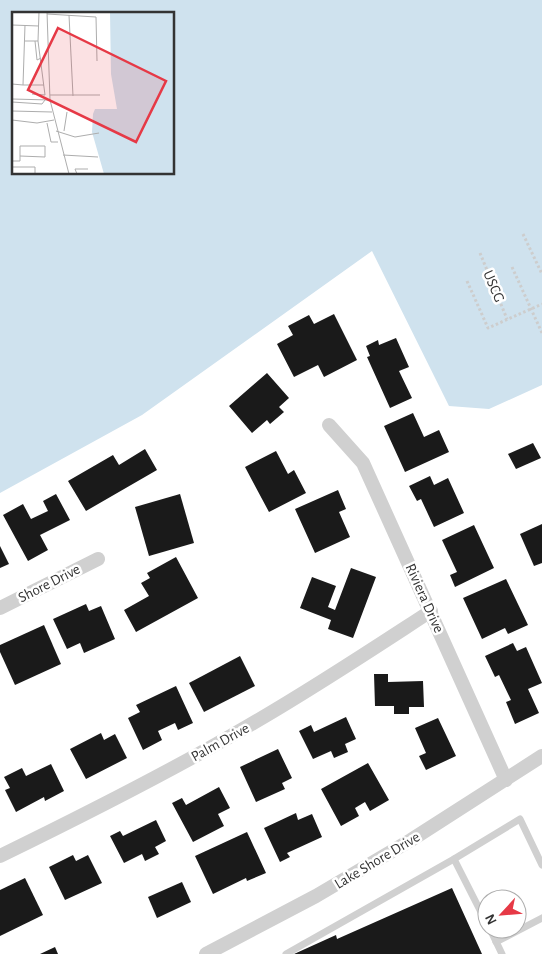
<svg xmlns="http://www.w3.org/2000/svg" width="542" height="954" font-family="'Alegreya Sans',sans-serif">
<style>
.water{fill:#cfe2ee;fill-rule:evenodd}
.building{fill:#1a1a1a}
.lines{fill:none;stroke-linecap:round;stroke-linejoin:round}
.path{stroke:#cdcdcd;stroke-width:3;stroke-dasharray:2.5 2.5;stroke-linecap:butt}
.service{stroke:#d0d0d0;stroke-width:7}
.minor{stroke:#d0d0d0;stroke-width:14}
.labels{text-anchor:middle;stroke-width:5;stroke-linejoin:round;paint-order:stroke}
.street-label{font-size:15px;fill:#333;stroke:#fff}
.inset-road{fill:none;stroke:#adadad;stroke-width:1}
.view{fill:#e63946;fill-opacity:0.15;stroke:#e63946;stroke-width:2.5}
.inset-edge{fill:none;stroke:#333;stroke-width:2.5}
</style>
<rect width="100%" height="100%" fill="#fff"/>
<path class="water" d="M0,0H542V385L489,409L449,406L372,251L142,415L0,493ZM14,14H174V174H14Z"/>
<g class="building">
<polygon points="334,314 357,360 324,377 318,365 294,377 277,344 293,335 288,326 309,315 314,324"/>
<polygon points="396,338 409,367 399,371 412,398 390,408 367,357 370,356 366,346 378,340 379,345"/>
<polygon points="267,373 289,398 279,407 284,412 270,424 267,420 252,433 229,406"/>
<polygon points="413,413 424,437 439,430 449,452 405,472 384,426"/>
<polygon points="533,443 541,458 516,469 508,454"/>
<polygon points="145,449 157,470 86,511 68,481 113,455 119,465"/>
<polygon points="276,451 288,474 294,470 306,493 269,512 245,467"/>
<polygon points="430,476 434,485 448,478 464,513 434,527 421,499 417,501 409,486"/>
<polygon points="338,490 346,509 339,512 350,537 315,553 295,509"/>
<polygon points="56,494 70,520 40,535 48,550 28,561 3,515 23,504 31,519 48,511 43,501"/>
<polygon points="180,494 194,543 149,556 135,507"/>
<polygon points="542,524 542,563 534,566 520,534"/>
<polygon points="474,525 494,568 455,587 450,575 457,572 442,540"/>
<polygon points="0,546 9,564 0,568"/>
<polygon points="176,557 198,598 136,632 124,610 149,596 141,583 150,578 147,573"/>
<polygon points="351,568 376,577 353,638 328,629 331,620 300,608 312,577 336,586 328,607 335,610"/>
<polygon points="506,579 528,625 508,634 505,628 482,639 463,598"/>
<polygon points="86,604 89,611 101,606 115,639 84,653 80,643 67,649 53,619"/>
<polygon points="44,625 61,664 15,685 0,652 0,645"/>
<polygon points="513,643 517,651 526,647 542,683 528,689 539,713 515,724 506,702 511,700 499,675 495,677 485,656"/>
<polygon points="240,656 255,686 204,712 189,683"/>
<polygon points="374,674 388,674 388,682 423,681 424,707 409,707 409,714 394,714 394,706 375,706"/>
<polygon points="176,686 193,723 178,730 175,723 158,731 162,740 143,750 128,718 140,712 136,705"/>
<polygon points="346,717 356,739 345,744 348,752 334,758 331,751 313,759 299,731 311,725 314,732"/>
<polygon points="438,718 456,756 426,770 419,756 426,753 415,728"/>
<polygon points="101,733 104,740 115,734 127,758 86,779 70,749"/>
<polygon points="278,749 292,778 282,783 285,789 256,802 240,767"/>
<polygon points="368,763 389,800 370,811 365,802 355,808 359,816 341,826 321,789"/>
<polygon points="51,764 64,791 45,801 44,797 16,812 5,790 10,788 4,777 22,768 26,776"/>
<polygon points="219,787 230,808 218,814 224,826 193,842 172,803 182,798 186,805"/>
<polygon points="296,813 298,820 312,814 322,837 287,853 290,857 280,862 264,828"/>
<polygon points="156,820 166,841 155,847 159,854 145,861 142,854 124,863 110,836 120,831 123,836"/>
<polygon points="247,832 266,873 247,881 246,878 213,894 195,856"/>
<polygon points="73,855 76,861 88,855 102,883 65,900 49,867"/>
<polygon points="25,878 43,915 0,936 0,890"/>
<polygon points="182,882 191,902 157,918 148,897"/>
<polygon points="452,888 482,954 294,954 336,935 337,939"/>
<polygon points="55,947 58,954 40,954"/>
</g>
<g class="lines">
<g class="path">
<polyline points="523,234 542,274"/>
<polyline points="480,253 507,319"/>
<polyline points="512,267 542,333"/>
<polyline points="467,281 488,328 542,304"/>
</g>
<g class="service">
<polyline points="454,859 487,924"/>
<polyline points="490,929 502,954"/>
<polyline points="496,942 542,918"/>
<polyline points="286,954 454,859 520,819 542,865"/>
</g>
<g class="minor">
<polyline points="329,425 363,463 506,780"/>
<polyline points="0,608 98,559"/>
<path d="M0,856C84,815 168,773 248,726C311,690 371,650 431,611"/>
<polyline points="206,954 316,896 411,840 542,756"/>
</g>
</g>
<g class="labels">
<g class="street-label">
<text transform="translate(494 286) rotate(67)" y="5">USCG</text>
<text transform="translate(49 583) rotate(-27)" y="5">Shore Drive</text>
<text transform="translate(425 598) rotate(66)" y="5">Riviera Drive</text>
<text transform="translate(220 742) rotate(-29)" y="5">Palm Drive</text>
<text transform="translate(377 860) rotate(-31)" y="5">Lake Shore Drive</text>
</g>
</g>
<g transform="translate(12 12)">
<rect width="162" height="162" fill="#fff"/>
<path d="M98,0H162V162H92L80,120L81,102L83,97H105L99,62Z" fill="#cfe2ee"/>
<path class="inset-road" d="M35,0L38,88L57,162M35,2L84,5L85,49M57,3L61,84M0,13L27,14M13,29H26L27,0M23,29L25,48L29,46M0,72L11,73L13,13M11,73H32M20,82L33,83L26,29M38,83H88M0,87L38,88M0,90L30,92L33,88M0,99L40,100M0,108L25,111L42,108M35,111L39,130H46M44,119L63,125L87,121M52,119L55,100M51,143L86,145M0,149H8V134H33V145L8,144M0,155H23V162M65,162L63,157H76"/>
<path class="view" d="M46,16L154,69L124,130L16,78Z"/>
<rect width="162" height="162" class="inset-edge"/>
</g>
<g transform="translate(502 914) rotate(244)"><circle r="24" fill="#ffffff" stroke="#adadad"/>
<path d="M0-4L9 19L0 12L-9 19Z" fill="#e63946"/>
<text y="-8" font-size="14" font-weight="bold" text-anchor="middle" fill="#333333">N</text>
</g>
</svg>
